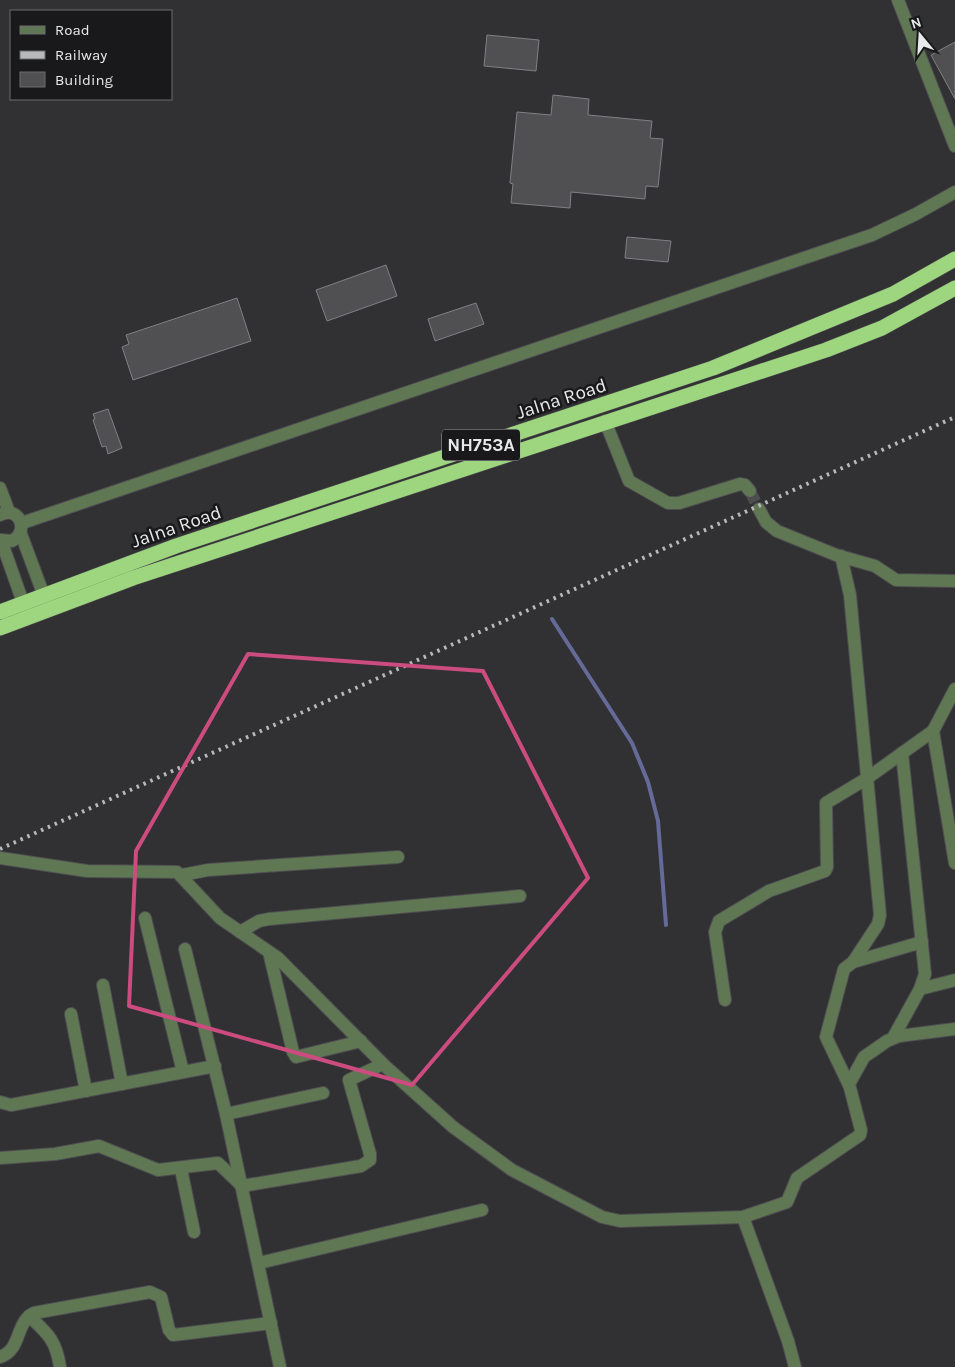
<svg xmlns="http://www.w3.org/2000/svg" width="955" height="1367" font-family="Karla,sans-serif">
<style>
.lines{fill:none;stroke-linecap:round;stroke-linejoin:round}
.stream{stroke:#656a98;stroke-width:4}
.building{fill:#505053;stroke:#808184}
.minor-tunnel{stroke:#4c4d4f;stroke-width:12;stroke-dasharray:12 6;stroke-linecap:butt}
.minor-casing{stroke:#4e4e51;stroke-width:14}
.highway-casing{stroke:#4e4e51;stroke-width:16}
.minor{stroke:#607754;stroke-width:12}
.highway{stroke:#9dd67e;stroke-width:15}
.rail{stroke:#b8b9bb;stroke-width:4;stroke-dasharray:2.5 5;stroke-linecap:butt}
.marked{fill:none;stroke:#cc4c7f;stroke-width:4;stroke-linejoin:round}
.labels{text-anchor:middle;stroke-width:5;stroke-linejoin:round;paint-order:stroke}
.shield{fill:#19191b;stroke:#aaabac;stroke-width:1}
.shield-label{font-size:18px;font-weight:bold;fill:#e8e9ea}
.street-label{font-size:19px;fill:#e8e9ea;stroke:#19191b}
</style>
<rect width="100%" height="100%" fill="#313134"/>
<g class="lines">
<polyline class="stream" points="552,619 632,743 648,782 658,821 666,925"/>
</g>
<g class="building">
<polygon points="487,35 539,40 536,71 484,66"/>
<polygon points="955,42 955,99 931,55"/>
<polygon points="553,95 589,99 588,115 652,121 650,138 663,139 658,187 646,186 645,199 571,192 570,208 511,203 513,184 510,183 517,112 551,115"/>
<polygon points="627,237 671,241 668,262 625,258"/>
<polygon points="386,265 397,296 327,321 316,290"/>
<polygon points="237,298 251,341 133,380 122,347 129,344 126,335"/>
<polygon points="476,303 484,324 435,341 428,319"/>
<polygon points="108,409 122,448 108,454 106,446 102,447 93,420 95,419 93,414"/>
</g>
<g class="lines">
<polyline class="minor-tunnel" points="750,491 759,509"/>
<g class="minor-casing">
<g id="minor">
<polyline points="898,0 955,146"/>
<polyline points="605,421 629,481 668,503 679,503 740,484 745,485 750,491"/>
<polyline points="0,488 9,512"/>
<polyline points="759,509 766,522 777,531 836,555 875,566 896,580 955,581"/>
<path d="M0,515C19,505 30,531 12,541L0,540"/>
<polyline points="22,523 872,235 916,214 955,192"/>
<polyline points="21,534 47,604"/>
<polyline points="1,540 26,611"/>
<polyline points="841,556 850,595 880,915 878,924 853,962"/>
<polyline points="933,731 955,863"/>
<polyline points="0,858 87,871 177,872 220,918 278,958 385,1066 453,1127 512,1170 602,1217 620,1221 743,1217 787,1202 797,1178 860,1135 861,1130 849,1084 864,1057 887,1041 899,1036 955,1029"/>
<polyline points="182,875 208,870 398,857"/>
<polyline points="145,918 183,1072"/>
<polyline points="240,932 259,921 269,919 520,896"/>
<polyline points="185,949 226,1114 280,1367"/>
<polyline points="269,952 293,1052 296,1057 361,1041"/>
<polyline points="103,985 122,1084"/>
<polyline points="920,989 955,980"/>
<polyline points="725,1000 715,932 719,921 769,891 825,871 827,867 826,803 866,779 933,731 955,689"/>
<polyline points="71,1014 86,1091"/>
<polyline points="893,1038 920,989 925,974 902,753"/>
<polyline points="849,1085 826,1037 844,969 853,962 922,942"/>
<polyline points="0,1102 11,1105 215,1066"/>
<polyline points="226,1114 323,1093"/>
<polyline points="0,1158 55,1154 99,1146 158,1170 218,1163 242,1186 361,1166 370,1160 370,1154 349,1080 383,1064"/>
<polyline points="181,1169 194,1232"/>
<polyline points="743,1217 788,1341 795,1367"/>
<polyline points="259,1263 482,1210"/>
<path d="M29,1316C48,1334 56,1340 60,1367"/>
<path d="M0,1357C22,1350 15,1322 34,1313L150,1292L161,1297L169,1330L173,1335L271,1323"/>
</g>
</g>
<g class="highway-casing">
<g id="highway">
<polyline points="0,612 176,546 713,368 893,294 955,259"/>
<polyline points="0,628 133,578 826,350 882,328 955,288"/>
</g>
</g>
<use href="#minor" class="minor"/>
<use href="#highway" class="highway"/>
<polyline class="rail" points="0,849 955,417"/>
</g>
<path class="marked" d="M248,654L483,671L588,878L412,1085L129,1006L136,851Z"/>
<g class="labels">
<rect class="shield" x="442" y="429.5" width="78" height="31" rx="4"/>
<g class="shield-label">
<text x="481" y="451">NH753A</text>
</g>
<g class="street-label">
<text transform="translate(561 398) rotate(-18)" y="7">Jalna Road</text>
<text transform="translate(176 526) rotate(-19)" y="7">Jalna Road</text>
</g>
</g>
<rect x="10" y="10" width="162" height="90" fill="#19191b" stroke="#6c6c6e"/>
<rect x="20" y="26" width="25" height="8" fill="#607754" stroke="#6c6c6e"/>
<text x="55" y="35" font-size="15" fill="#e8e9ea">Road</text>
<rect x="20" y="51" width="25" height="8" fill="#b8b9bb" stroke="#6c6c6e"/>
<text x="55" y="60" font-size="15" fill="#e8e9ea">Railway</text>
<rect x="20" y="72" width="25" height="15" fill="#505053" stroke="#6c6c6e"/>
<text x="55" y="85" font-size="15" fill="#e8e9ea">Building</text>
<g transform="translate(920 35) rotate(342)" stroke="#19191b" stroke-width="4" paint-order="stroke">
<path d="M0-4L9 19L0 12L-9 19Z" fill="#e8e9ea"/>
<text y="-8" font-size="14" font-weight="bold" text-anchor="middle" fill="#e8e9ea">N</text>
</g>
</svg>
